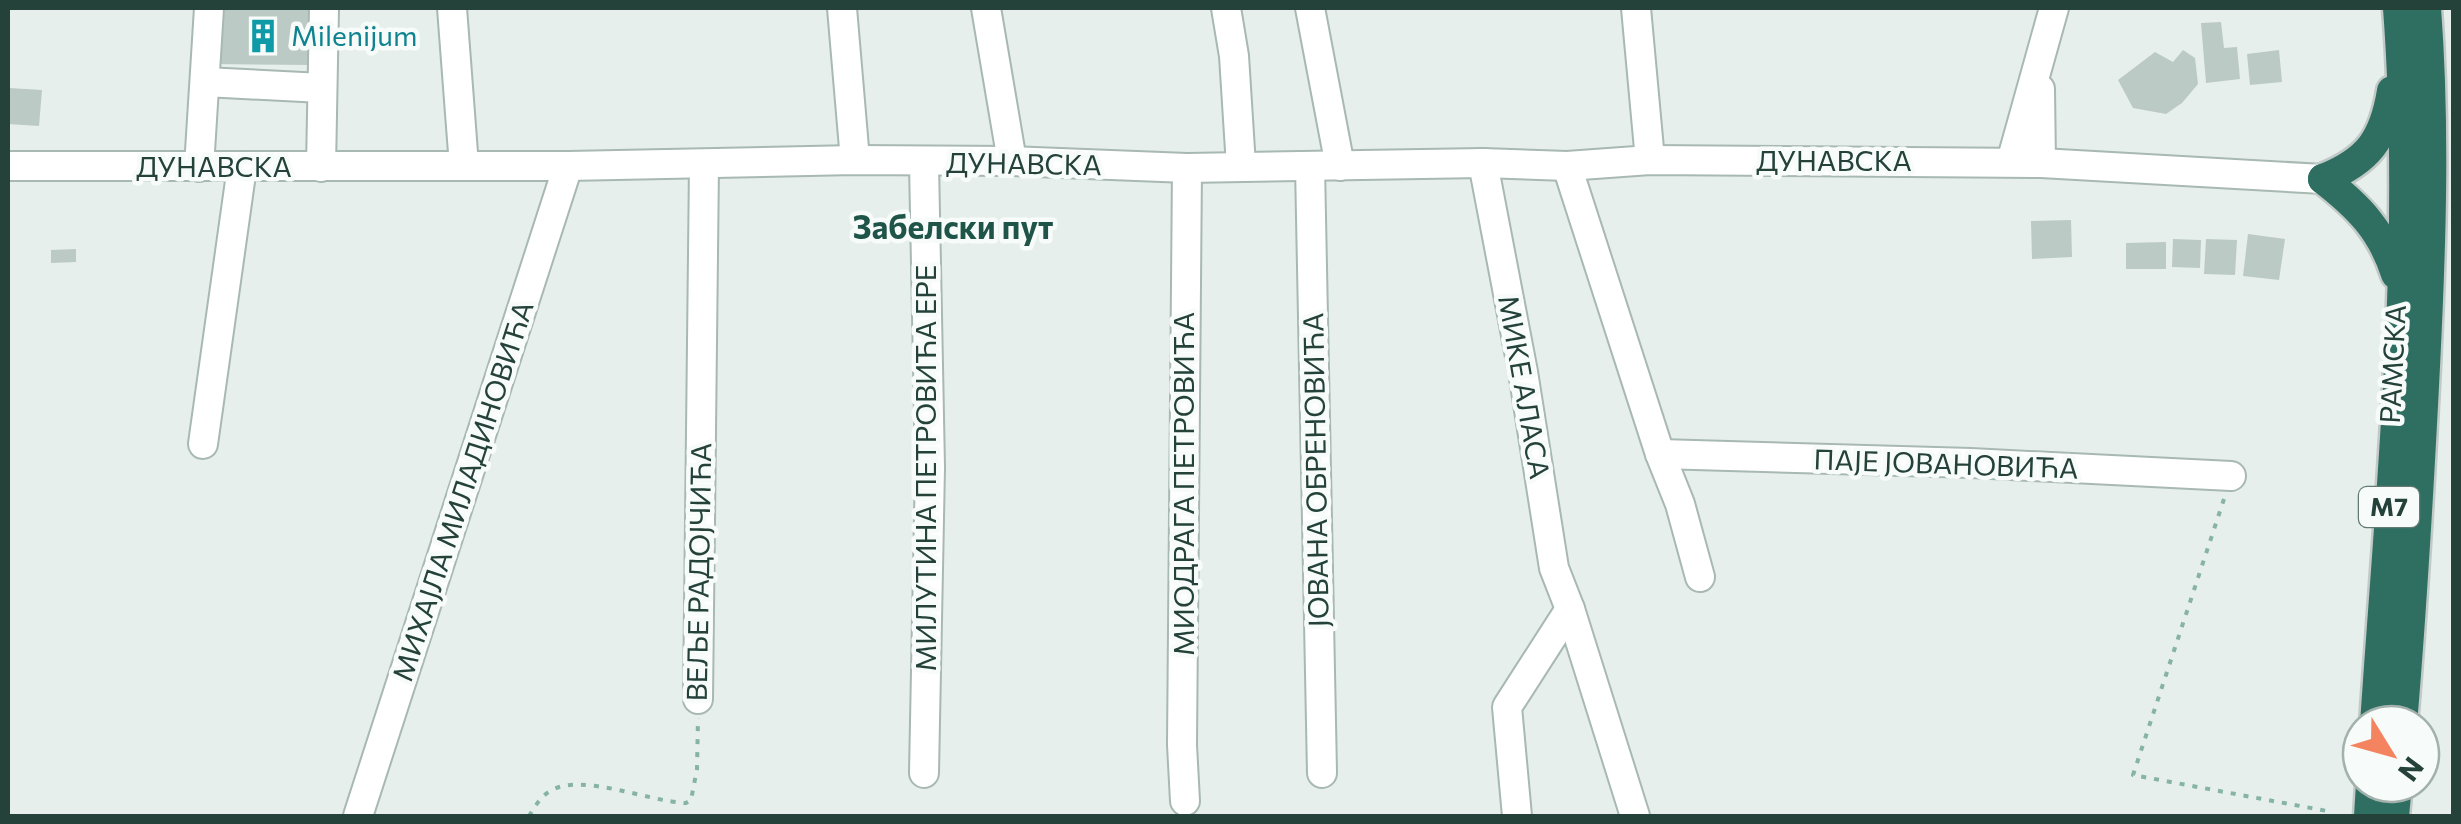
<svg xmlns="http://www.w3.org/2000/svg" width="2461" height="824" font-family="Commissioner,sans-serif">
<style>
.building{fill:#bbcac4}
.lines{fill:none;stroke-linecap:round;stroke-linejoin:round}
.minor-casing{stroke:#a8b8b2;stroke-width:32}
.highway-casing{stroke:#c2cac8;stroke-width:35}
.path{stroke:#86b3a5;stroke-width:4;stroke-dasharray:5 8;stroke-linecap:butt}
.minor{stroke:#fff;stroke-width:28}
.highway{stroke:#2f6f62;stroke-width:30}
.labels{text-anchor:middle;stroke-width:9;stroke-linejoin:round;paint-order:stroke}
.shield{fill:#f7fbf9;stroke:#637a73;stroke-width:2.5}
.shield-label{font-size:25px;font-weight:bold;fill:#24423a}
.culture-label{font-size:28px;fill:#0d838f;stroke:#f7fbf9;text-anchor:start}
.street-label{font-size:28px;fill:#24423a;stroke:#f7fbf9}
.quarter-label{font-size:32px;font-weight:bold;fill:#1f5548;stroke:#f7fbf9}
</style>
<rect width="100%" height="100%" fill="#e6efeb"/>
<g class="building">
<polygon points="216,8 313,8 312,65 213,64"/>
<polygon points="2221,22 2224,48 2237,47 2240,79 2206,83 2201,23"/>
<polygon points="2183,50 2195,58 2198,84 2182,103 2166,114 2133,108 2118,80 2155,52 2173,62"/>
<polygon points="2279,50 2282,82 2250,85 2247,54"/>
<polygon points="9,88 42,90 39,126 8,124"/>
<polygon points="2071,220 2072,257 2032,259 2031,221"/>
<polygon points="2248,234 2285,239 2279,280 2243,276"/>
<polygon points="2173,239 2201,240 2200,268 2172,267"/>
<polygon points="2206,239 2237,240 2235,275 2204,274"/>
<polygon points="2166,242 2166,269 2126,269 2126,243"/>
<polygon points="76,249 76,262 51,263 51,250"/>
</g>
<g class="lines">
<g class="minor-casing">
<g id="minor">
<polyline points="452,8 464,166"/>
<polyline points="842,8 855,160"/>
<polyline points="986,8 1012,161"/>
<polyline points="1226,8 1234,56 1241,166"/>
<polyline points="1310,8 1340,166"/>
<polyline points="1636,8 1650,160"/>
<polyline points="205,82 322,88"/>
<polyline points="2040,89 2041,163"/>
<polyline points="2011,162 2054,8"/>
<polyline points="924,163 930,467 924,773"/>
<polyline points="1483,163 1523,372 1554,568 1570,609 1635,816"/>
<polyline points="8,166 568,166 855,160 1012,161 1187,168 1483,163 1567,166 1650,160 2041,163 2323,179"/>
<polyline points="1310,166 1322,773"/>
<polyline points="1567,166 1660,454 1680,504 1700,577"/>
<polyline points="199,167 209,8"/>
<polyline points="321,167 324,8"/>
<polyline points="203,444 242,167"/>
<polyline points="1660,454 1971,463 2231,476"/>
<polyline points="698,699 704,165"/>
<polyline points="1185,801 1182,745 1187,168"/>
<polyline points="358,816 568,166"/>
<polyline points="1517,816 1507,707 1570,609"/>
</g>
</g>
<g class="highway-casing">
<g id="highway">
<path d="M2323,179C2368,161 2384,140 2392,91"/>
<path d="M2323,179C2358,206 2382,230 2396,274"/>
<path d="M2375,724C2391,487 2416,245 2398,8"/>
<path d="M2402,724C2412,605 2419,486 2425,366C2431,247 2435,127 2426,8"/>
<polyline points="2369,816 2371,784"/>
<polyline points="2394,816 2397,784"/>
</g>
</g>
<g class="path">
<polyline points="2224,499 2133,775 2327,811"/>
<path d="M529,816C535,807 540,797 550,791C581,772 650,802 686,803L691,800L697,769L698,718"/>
</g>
<use href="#minor" class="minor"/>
<use href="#highway" class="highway"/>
</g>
<defs>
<g id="building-bare" transform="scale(2.7)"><path d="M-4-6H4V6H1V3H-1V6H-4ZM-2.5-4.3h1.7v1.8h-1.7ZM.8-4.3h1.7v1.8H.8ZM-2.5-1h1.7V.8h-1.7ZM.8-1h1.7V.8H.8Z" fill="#0f9aa8" stroke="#f7fbf9" stroke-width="2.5" paint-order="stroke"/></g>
</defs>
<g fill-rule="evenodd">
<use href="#building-bare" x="263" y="36"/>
</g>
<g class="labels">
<rect class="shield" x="2359" y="487" width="60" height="40" rx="8"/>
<g class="shield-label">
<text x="2389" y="516">M7</text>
</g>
<g class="culture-label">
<text x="291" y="46">Milenijum</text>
</g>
<g class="street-label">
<text x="1834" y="171">ДУНАВСКА</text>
<text transform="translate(1024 164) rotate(1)" y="10">ДУНАВСКА</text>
<text x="214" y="177">ДУНАВСКА</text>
<text transform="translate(2393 364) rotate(-87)" y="10">РАМСКА</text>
<text transform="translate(1524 387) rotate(80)" y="10">МИКЕ АЛАСА</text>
<text transform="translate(1946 464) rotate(2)" y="10">ПАЈЕ ЈОВАНОВИЋА</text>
<text transform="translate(926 468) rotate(-90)" y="10">МИЛУТИНА ПЕТРОВИЋА ЕРЕ</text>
<text transform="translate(1316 470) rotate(-91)" y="10">ЈОВАНА ОБРЕНОВИЋА</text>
<text transform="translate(1184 484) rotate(-90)" y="10">МИОДРАГА ПЕТРОВИЋА</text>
<text transform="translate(463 491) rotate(-72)" y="10">МИХАЈЛА МИЛАДИНОВИЋА</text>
<text transform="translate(699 572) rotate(-89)" y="10">ВЕЉЕ РАДОЈЧИЋА</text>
</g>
<g class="quarter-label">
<text x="953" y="239">Забелски пут</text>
</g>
</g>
<rect width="2461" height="824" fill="none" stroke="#24423a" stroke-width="20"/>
<g transform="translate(2391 754) rotate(127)"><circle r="48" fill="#f7fbf9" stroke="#a3b1ad" stroke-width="2.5"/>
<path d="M0-8L18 38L0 25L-18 38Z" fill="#f4845f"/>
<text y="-15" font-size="28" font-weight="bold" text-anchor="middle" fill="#24423a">N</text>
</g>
</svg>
